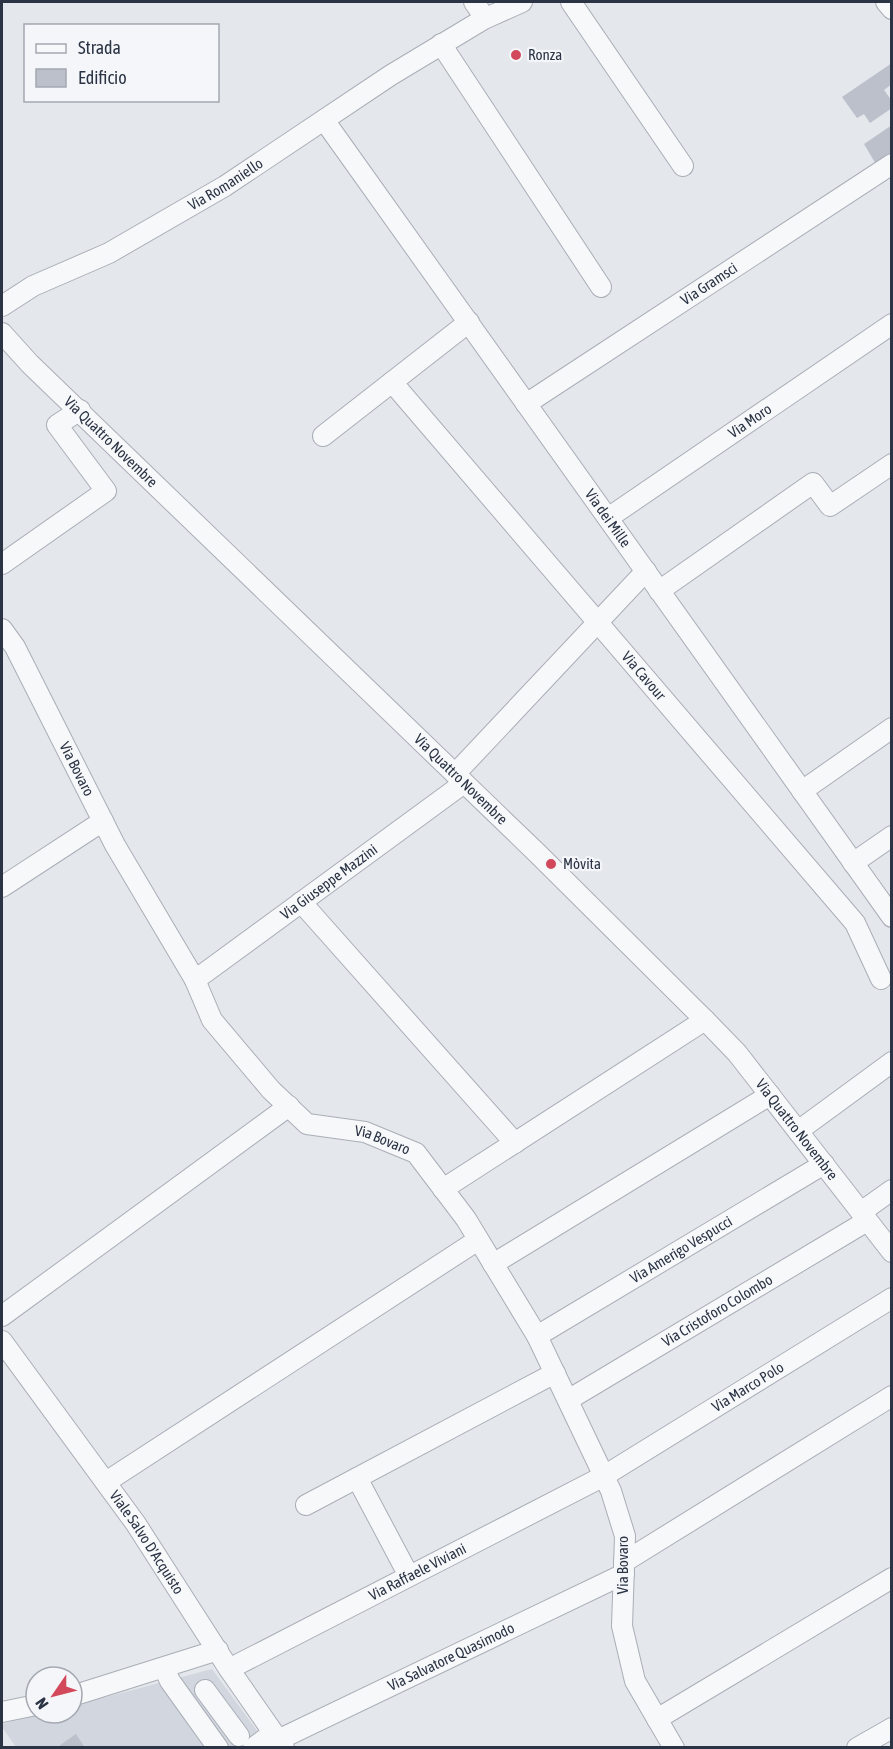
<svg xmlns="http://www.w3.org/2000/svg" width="893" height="1749" font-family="'Asap Condensed',sans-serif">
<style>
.built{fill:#d2d6de}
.building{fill:#bbc0ca}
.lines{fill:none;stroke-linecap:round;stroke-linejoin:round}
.minor-casing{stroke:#a9aeb7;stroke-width:22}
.minor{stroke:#f7f8fa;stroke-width:20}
.poi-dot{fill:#d1495b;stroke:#f4f6f9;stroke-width:2}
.labels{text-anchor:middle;stroke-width:4.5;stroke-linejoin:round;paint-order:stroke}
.poi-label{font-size:15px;fill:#2b3445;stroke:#f4f6f9;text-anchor:start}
.street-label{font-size:15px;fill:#2b3445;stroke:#f4f6f9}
</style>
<rect width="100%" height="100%" fill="#e4e7ec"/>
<polygon class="built" points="212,1669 269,1747 16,1747 2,1727 2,1724 45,1713 72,1713 72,1706"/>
<g class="building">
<polygon points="892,63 892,84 884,90 892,101 892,108 870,123 864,114 857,118 842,97"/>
<polygon points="892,125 892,157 877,166 864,144"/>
<polygon points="76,1734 85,1748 56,1748"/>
</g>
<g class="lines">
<g class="minor-casing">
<g id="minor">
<polyline points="474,2 485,18"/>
<polyline points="571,2 683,166"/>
<polyline points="886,2 892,9"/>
<polyline points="441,44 601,287"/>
<path id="s1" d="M324,120L892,917"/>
<path id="s2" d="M2,306L33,286L109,253L225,186L391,75L484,19L522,2"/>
<path id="s3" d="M2,333L30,364L537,853L705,1020L737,1053L892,1252"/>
<path id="s4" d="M392,382L855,923L881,979"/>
<path id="s5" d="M526,404L892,164"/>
<polyline points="323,436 469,322"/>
<path id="s6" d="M608,518L892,324"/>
<polyline points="2,564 106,491 57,425 80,410"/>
<polyline points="659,591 813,483 830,506 892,464"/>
<path id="s7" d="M2,629L15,647L115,845L195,980L212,1020L271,1090L307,1124L365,1132L416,1153L466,1219L537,1336L611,1491L625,1536L622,1626L635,1681L674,1748"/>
<polyline points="455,774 646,571"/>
<polyline points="802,791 892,728"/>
<polyline points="853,863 892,836"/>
<polyline points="2,887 103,821"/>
<polyline points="301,902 515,1143"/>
<path id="s8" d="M195,980L464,783"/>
<polyline points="798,1131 892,1062"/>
<polyline points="443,1189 705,1020"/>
<polyline points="861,1212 892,1190"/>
<polyline points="493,1264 770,1095"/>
<polyline points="2,1316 289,1106"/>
<path id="s9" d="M537,1336L824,1164"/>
<path id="s10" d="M2,1341L136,1524L229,1669L284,1748"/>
<path id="s11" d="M568,1400L867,1221"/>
<polyline points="357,1478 409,1576"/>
<polyline points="106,1482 478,1240"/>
<polyline points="306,1505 555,1373"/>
<polyline points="624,1562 892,1396"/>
<polyline points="164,1668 170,1681 218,1748"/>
<path id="s12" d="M229,1669L604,1476L892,1298"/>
<polyline points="205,1690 239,1736"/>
<polyline points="72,1696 218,1650"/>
<polyline points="2,1712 36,1705"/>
<polyline points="657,1719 892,1578"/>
<path id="s13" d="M278,1740L624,1574"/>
<polyline points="253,1748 273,1733"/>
<polyline points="857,1748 892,1728"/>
</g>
</g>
<use href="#minor" class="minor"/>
</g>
<g class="poi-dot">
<circle cx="516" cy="55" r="6"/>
<circle cx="551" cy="864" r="6"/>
</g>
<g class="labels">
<g class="poi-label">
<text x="528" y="60">Ronza</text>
<text x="563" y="869">Mòvita</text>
</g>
<g class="street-label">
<text dy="5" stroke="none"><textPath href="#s2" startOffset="255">Via Romaniello</textPath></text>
<text dy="5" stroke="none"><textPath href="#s5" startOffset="219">Via Gramsci</textPath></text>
<text dy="5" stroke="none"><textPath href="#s6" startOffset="172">Via Moro</textPath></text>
<text dy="5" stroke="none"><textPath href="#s3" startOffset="154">Via Quattro Novembre</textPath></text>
<text dy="5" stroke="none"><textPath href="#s1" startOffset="489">Via dei Mille</textPath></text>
<text dy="5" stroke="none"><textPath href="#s4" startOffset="387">Via Cavour</textPath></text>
<text dy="5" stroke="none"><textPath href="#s7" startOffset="159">Via Bovaro</textPath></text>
<text dy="5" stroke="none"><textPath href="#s3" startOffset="640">Via Quattro Novembre</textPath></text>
<text dy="5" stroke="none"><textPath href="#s8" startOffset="166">Via Giuseppe Mazzini</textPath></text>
<text dy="5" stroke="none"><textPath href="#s3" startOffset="1126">Via Quattro Novembre</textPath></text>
<text dy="5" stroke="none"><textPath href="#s7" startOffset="663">Via Bovaro</textPath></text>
<text dy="5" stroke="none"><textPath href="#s9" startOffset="168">Via Amerigo Vespucci</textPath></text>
<text dy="5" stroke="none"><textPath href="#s11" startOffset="174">Via Cristoforo Colombo</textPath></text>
<text dy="5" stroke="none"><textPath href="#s12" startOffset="591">Via Marco Polo</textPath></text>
<text dy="5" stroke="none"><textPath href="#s10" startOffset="248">Viale Salvo D'Acquisto</textPath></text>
<text transform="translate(623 1565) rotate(-90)" y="5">Via Bovaro</text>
<text dy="5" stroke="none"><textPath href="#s12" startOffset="212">Via Raffaele Viviani</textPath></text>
<text dy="5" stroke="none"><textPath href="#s13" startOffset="192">Via Salvatore Quasimodo</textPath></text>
</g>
</g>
<rect width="893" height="1749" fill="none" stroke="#2b3445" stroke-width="6"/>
<rect x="24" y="24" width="195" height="78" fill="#f4f6f9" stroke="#a4a8b1" stroke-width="1.5"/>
<rect x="36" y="44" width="30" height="9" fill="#f7f8fa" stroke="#a4a8b1" stroke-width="1.5"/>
<text x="78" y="54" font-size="18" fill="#2b3445">Strada</text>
<rect x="36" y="69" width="30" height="18" fill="#bbc0ca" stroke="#a4a8b1" stroke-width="1.5"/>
<text x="78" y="84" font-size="18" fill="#2b3445">Edificio</text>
<g transform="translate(54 1695) rotate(235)"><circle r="28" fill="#f4f6f9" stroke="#a4a8b1" stroke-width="1.5"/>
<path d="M0-4.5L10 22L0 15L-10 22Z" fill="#d1495b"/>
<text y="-9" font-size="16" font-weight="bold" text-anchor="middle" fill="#2b3445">N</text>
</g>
</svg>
